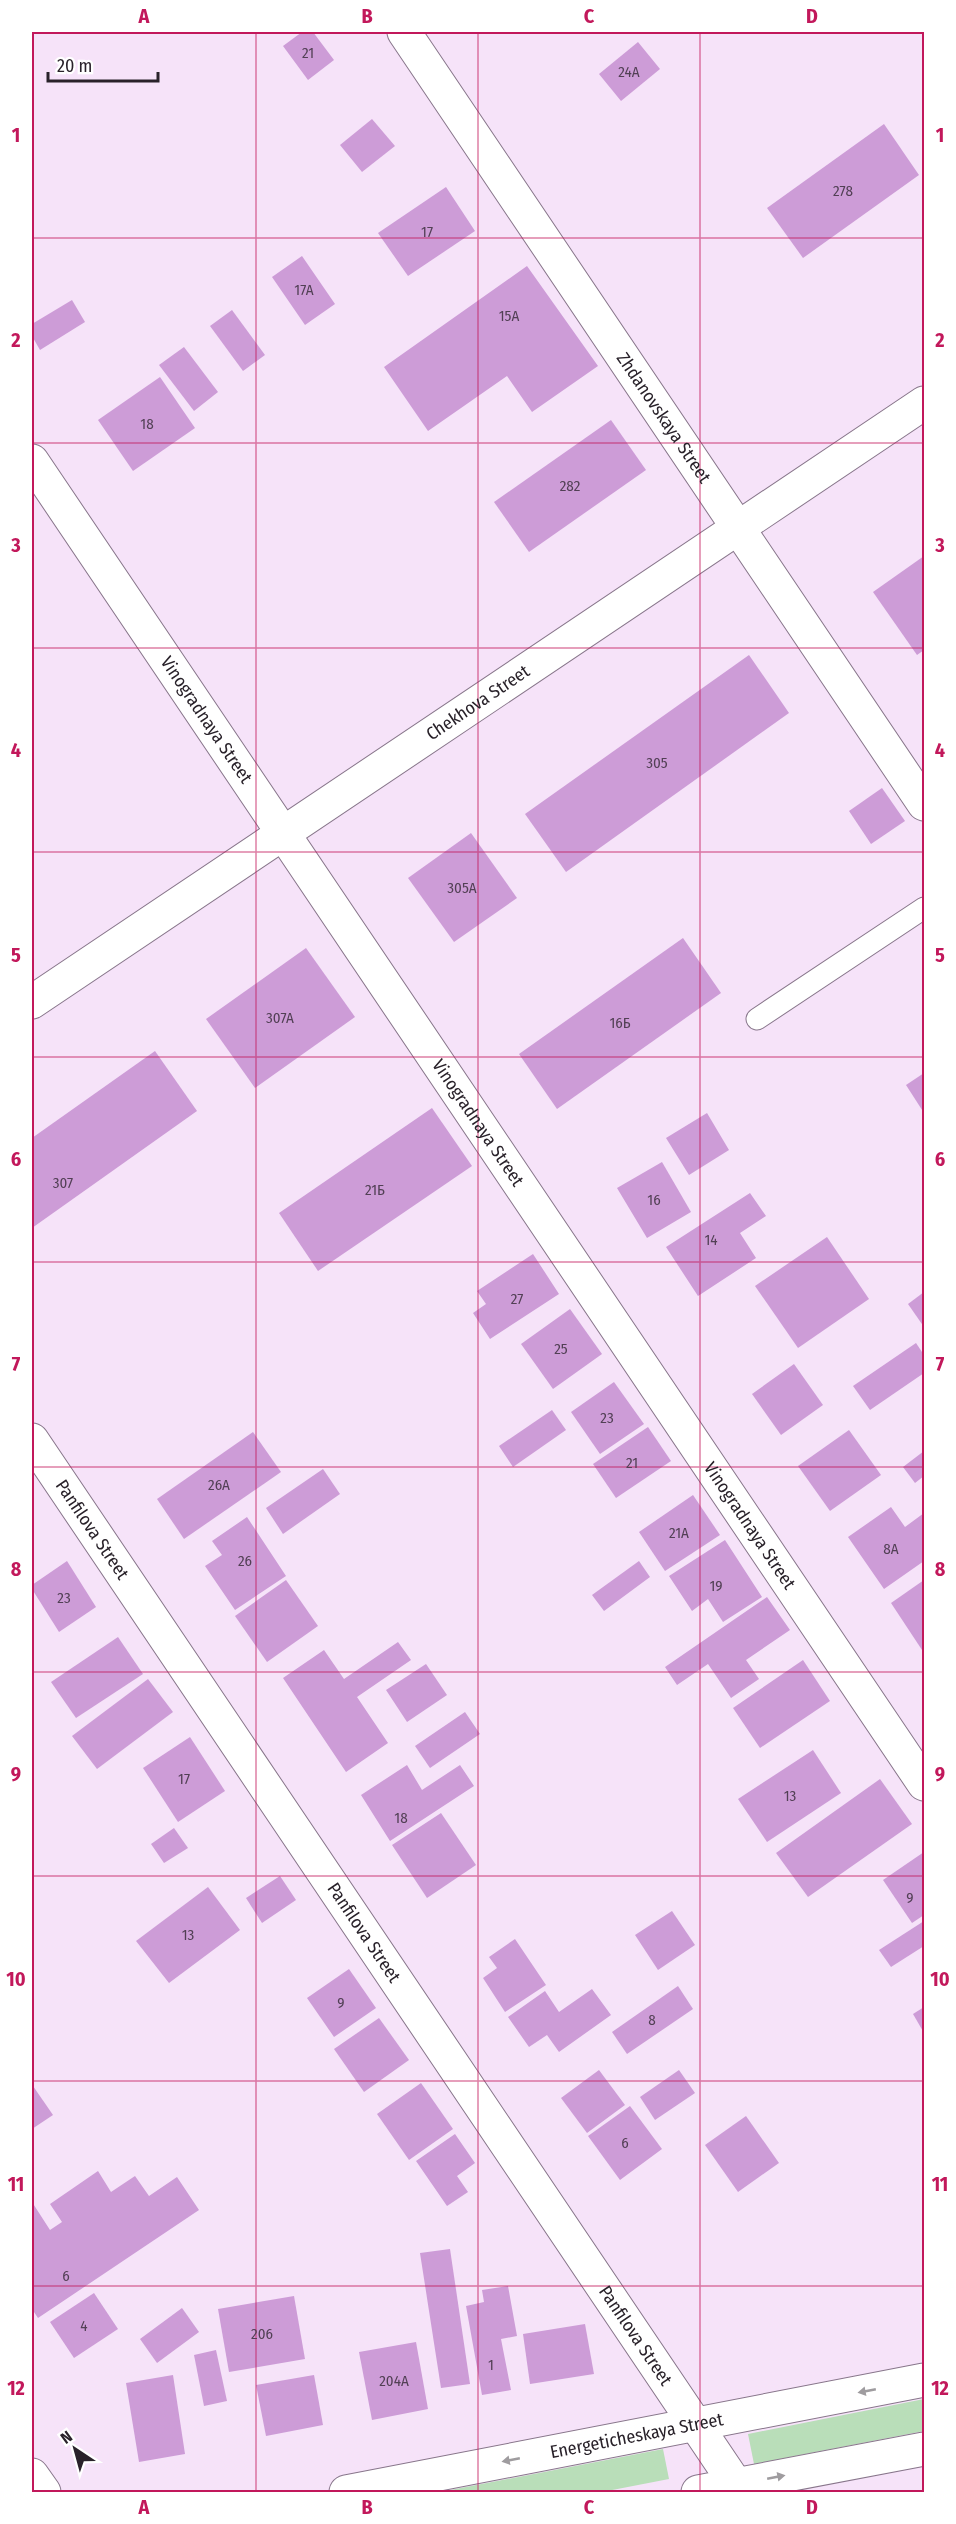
<svg xmlns="http://www.w3.org/2000/svg" width="956" height="2524" font-family="'Fira Sans Condensed',sans-serif">
<style>
.green{fill:#b9deb9}
.building{fill:#cd9cd7}
.lines{fill:none;stroke-linecap:round;stroke-linejoin:round}
.lane-casing{stroke:#88768b;stroke-width:23}
.street-casing{stroke:#88768b;stroke-width:35}
.secondary-casing{stroke:#88768b;stroke-width:35}
.lane{stroke:#fff;stroke-width:21}
.street{stroke:#fff;stroke-width:33}
.secondary{stroke:#fff;stroke-width:33}
.oneway{fill:#9f9c9f}
.grid{fill:none;stroke:#c2185b;stroke-width:1.5;stroke-opacity:0.55}
.labels{text-anchor:middle;stroke-width:4.5;stroke-linejoin:round;paint-order:stroke}
.number-label{font-size:15px;fill:#524055}
.street-label{font-size:18px;fill:#29222a;stroke:#fff}
.neatline{fill:none;stroke:#c2185b;stroke-width:2}
.grid-label{font-size:20px;text-anchor:middle;font-weight:bold;fill:#c2185b}
</style>
<rect width="100%" height="100%" fill="#f6e3f9"/>
<g class="green">
<polygon points="924,2399 924,2431 754,2464 748,2434"/>
<polygon points="663,2449 669,2479 602,2492 440,2492"/>
</g>
<g class="building">
<polygon points="302,32 313,32 334,60 308,80 283,46"/>
<polygon points="638,42 660,69 621,101 599,74"/>
<polygon points="372,119 395,146 362,172 340,145"/>
<polygon points="884,124 919,175 803,258 767,208"/>
<polygon points="446,187 475,231 408,276 378,233"/>
<polygon points="302,256 335,304 305,325 272,277"/>
<polygon points="527,266 598,366 532,412 507,376 428,431 384,367"/>
<polygon points="72,300 85,322 40,350 32,336 32,324"/>
<polygon points="232,310 265,355 243,371 210,326"/>
<polygon points="184,347 218,392 194,411 159,365"/>
<polygon points="160,377 195,428 133,471 98,420"/>
<polygon points="611,420 646,470 529,552 494,502"/>
<polygon points="924,556 924,650 917,655 873,592"/>
<polygon points="749,655 789,713 566,872 525,814"/>
<polygon points="882,788 905,821 871,844 849,811"/>
<polygon points="471,833 517,898 454,942 408,878"/>
<polygon points="683,938 721,993 557,1109 519,1054"/>
<polygon points="306,948 355,1017 255,1088 206,1019"/>
<polygon points="155,1051 197,1111 32,1228 32,1138"/>
<polygon points="924,1073 924,1113 906,1085"/>
<polygon points="432,1108 472,1166 318,1271 279,1213"/>
<polygon points="707,1113 729,1150 689,1175 666,1138"/>
<polygon points="662,1162 691,1212 647,1238 617,1188"/>
<polygon points="750,1193 766,1216 740,1233 756,1258 698,1296 666,1247"/>
<polygon points="827,1237 869,1299 798,1348 755,1286"/>
<polygon points="533,1254 559,1294 490,1339 473,1313 486,1304 477,1291"/>
<polygon points="924,1292 924,1327 908,1304"/>
<polygon points="570,1309 602,1354 553,1389 521,1344"/>
<polygon points="916,1343 924,1355 924,1373 870,1410 853,1386"/>
<polygon points="794,1364 823,1405 781,1435 752,1394"/>
<polygon points="614,1382 644,1424 600,1454 571,1412"/>
<polygon points="552,1410 566,1430 513,1467 499,1446"/>
<polygon points="648,1427 671,1461 616,1498 593,1464"/>
<polygon points="849,1430 881,1475 830,1511 798,1466"/>
<polygon points="253,1432 281,1472 184,1539 157,1499"/>
<polygon points="924,1451 924,1476 915,1483 903,1467"/>
<polygon points="323,1469 340,1494 283,1534 266,1508"/>
<polygon points="693,1495 720,1535 665,1571 639,1532"/>
<polygon points="891,1507 905,1527 924,1513 924,1561 884,1589 848,1537"/>
<polygon points="247,1517 286,1576 235,1610 205,1566 222,1555 212,1541"/>
<polygon points="725,1540 762,1597 723,1622 708,1599 692,1611 669,1576"/>
<polygon points="67,1561 96,1607 59,1632 32,1589 32,1585"/>
<polygon points="639,1561 650,1577 604,1611 592,1595"/>
<polygon points="286,1580 318,1626 267,1662 235,1616"/>
<polygon points="924,1580 924,1653 891,1603"/>
<polygon points="767,1597 790,1630 746,1660 759,1679 731,1698 708,1664 677,1685 665,1667"/>
<polygon points="118,1637 143,1674 76,1718 51,1682"/>
<polygon points="398,1642 411,1660 357,1697 388,1743 346,1772 283,1678 324,1650 344,1679"/>
<polygon points="803,1660 830,1701 760,1748 733,1708"/>
<polygon points="426,1664 447,1695 407,1722 386,1690"/>
<polygon points="148,1679 173,1712 97,1769 72,1736"/>
<polygon points="465,1712 480,1734 430,1768 415,1746"/>
<polygon points="190,1737 225,1791 178,1822 143,1768"/>
<polygon points="813,1750 841,1793 767,1842 738,1799"/>
<polygon points="407,1765 422,1790 460,1765 474,1786 390,1841 361,1795"/>
<polygon points="880,1779 912,1824 808,1897 776,1853"/>
<polygon points="441,1813 476,1865 427,1898 392,1845"/>
<polygon points="174,1828 188,1848 164,1863 151,1844"/>
<polygon points="924,1852 924,1915 912,1923 883,1880"/>
<polygon points="280,1876 296,1900 262,1923 246,1898"/>
<polygon points="208,1887 240,1930 169,1983 136,1941"/>
<polygon points="672,1911 695,1945 658,1970 635,1935"/>
<polygon points="924,1921 924,1946 891,1967 879,1950"/>
<polygon points="515,1939 546,1985 505,2012 483,1978 497,1968 489,1957"/>
<polygon points="349,1969 376,2008 334,2037 307,1998"/>
<polygon points="678,1986 693,2009 627,2054 612,2032"/>
<polygon points="592,1989 611,2015 559,2052 547,2035 529,2047 508,2017 545,1991 559,2012"/>
<polygon points="924,2007 924,2033 913,2014"/>
<polygon points="379,2018 409,2060 364,2092 334,2049"/>
<polygon points="599,2070 625,2105 587,2133 561,2098"/>
<polygon points="679,2070 695,2093 655,2120 640,2097"/>
<polygon points="421,2083 453,2129 409,2160 377,2114"/>
<polygon points="33,2086 53,2115 32,2129 32,2087"/>
<polygon points="630,2106 662,2149 620,2180 588,2136"/>
<polygon points="746,2116 779,2163 738,2192 705,2145"/>
<polygon points="455,2134 475,2163 457,2176 468,2192 447,2206 416,2161"/>
<polygon points="98,2171 111,2192 135,2176 149,2196 177,2177 199,2210 38,2318 32,2309 32,2202 50,2230 62,2222 50,2204"/>
<polygon points="450,2249 470,2384 441,2388 420,2253"/>
<polygon points="508,2286 517,2336 501,2339 511,2390 482,2395 466,2306 484,2302 482,2290"/>
<polygon points="94,2293 118,2329 74,2358 50,2322"/>
<polygon points="294,2296 305,2359 229,2372 218,2309"/>
<polygon points="182,2308 199,2332 157,2363 140,2339"/>
<polygon points="585,2324 594,2374 530,2384 523,2334"/>
<polygon points="416,2342 428,2409 372,2420 359,2352"/>
<polygon points="216,2350 227,2401 204,2406 194,2355"/>
<polygon points="173,2375 185,2454 139,2462 126,2383"/>
<polygon points="314,2375 323,2425 266,2436 256,2385"/>
</g>
<g class="lines">
<g class="lane-casing">
<polyline id="lane" points="757,1019 924,908"/>
</g>
<g class="street-casing">
<g id="street">
<path id="s1" d="M404,32L924,804"/>
<path id="s2" d="M32,461L924,1784"/>
<path id="s3" d="M32,1440L741,2492"/>
<polyline points="32,2475 44,2492"/>
<path id="s4" d="M346,2492L924,2380"/>
<polyline points="698,2492 924,2449"/>
</g>
</g>
<g class="secondary-casing">
<g id="secondary">
<path id="s5" d="M32,1002L924,403"/>
</g>
</g>
<use href="#lane" class="lane"/>
<use href="#street" class="street"/>
<use href="#secondary" class="secondary"/>
</g>
<defs><path id="oneway-solid" d="M-6-.8H1V-3.2L6.5 0L1 3.2V.8H-6Z" transform="scale(1.5)"/></defs>
<g class="oneway">
<use href="#oneway-solid" transform="translate(867 2391) rotate(169)"/>
<use href="#oneway-solid" transform="translate(511 2460) rotate(169)"/>
<use href="#oneway-solid" transform="translate(776 2477) rotate(-11)"/>
</g>
<path class="grid" d="M256,32V2492M478,32V2492M700,32V2492M32,238H924M32,443H924M32,648H924M32,852H924M32,1057H924M32,1262H924M32,1467H924M32,1672H924M32,1876H924M32,2081H924M32,2286H924"/>
<g class="labels">
<g class="number-label">
<text x="308" y="58">21</text>
<text x="629" y="77">24А</text>
<text x="843" y="196">278</text>
<text x="427" y="237">17</text>
<text x="304" y="295">17А</text>
<text x="509" y="321">15А</text>
<text x="147" y="429">18</text>
<text x="570" y="491">282</text>
<text x="657" y="768">305</text>
<text x="462" y="893">305А</text>
<text x="280" y="1023">307А</text>
<text x="620" y="1028">16Б</text>
<text x="63" y="1188">307</text>
<text x="375" y="1195">21Б</text>
<text x="654" y="1205">16</text>
<text x="711" y="1245">14</text>
<text x="517" y="1304">27</text>
<text x="561" y="1354">25</text>
<text x="607" y="1423">23</text>
<text x="632" y="1468">21</text>
<text x="219" y="1490">26А</text>
<text x="679" y="1538">21А</text>
<text x="891" y="1554">8А</text>
<text x="245" y="1566">26</text>
<text x="716" y="1591">19</text>
<text x="64" y="1603">23</text>
<text x="184" y="1784">17</text>
<text x="790" y="1801">13</text>
<text x="401" y="1823">18</text>
<text x="910" y="1903">9</text>
<text x="188" y="1940">13</text>
<text x="341" y="2008">9</text>
<text x="652" y="2025">8</text>
<text x="625" y="2148">6</text>
<text x="66" y="2281">6</text>
<text x="84" y="2331">4</text>
<text x="262" y="2339">206</text>
<text x="491" y="2370">1</text>
<text x="394" y="2386">204А</text>
</g>
<g class="street-label">
<text dy="6" stroke="none"><textPath href="#s1" startOffset="465">Zhdanovskaya Street</textPath></text>
<text dy="6" stroke="none"><textPath href="#s5" startOffset="537">Chekhova Street</textPath></text>
<text dy="6" stroke="none"><textPath href="#s2" startOffset="312">Vinogradnaya Street</textPath></text>
<text dy="6" stroke="none"><textPath href="#s2" startOffset="798">Vinogradnaya Street</textPath></text>
<text dy="6" stroke="none"><textPath href="#s2" startOffset="1284">Vinogradnaya Street</textPath></text>
<text dy="6" stroke="none"><textPath href="#s3" startOffset="108">Panfilova Street</textPath></text>
<text dy="6" stroke="none"><textPath href="#s3" startOffset="594">Panfilova Street</textPath></text>
<text dy="6" stroke="none"><textPath href="#s3" startOffset="1080">Panfilova Street</textPath></text>
<text dy="6" stroke="none"><textPath href="#s4" startOffset="296">Energeticheskaya Street</textPath></text>
</g>
</g>
<rect width="956" height="2524" fill="none" stroke="#ffffff" stroke-width="66"/>
<g transform="translate(75 2449) rotate(324)" stroke="#ffffff" stroke-width="4.5" paint-order="stroke">
<path d="M0-4.5L10 22L0 15L-10 22Z" fill="#29222a"/>
<text y="-9" font-size="16" font-weight="bold" text-anchor="middle" fill="#29222a">N</text>
</g>
<path d="M48 72v9h110v-9" fill="none" stroke="#29222a" stroke-width="3"/>
<text x="57" y="72" font-size="18" fill="#29222a" stroke="#ffffff" stroke-width="4.5" paint-order="stroke">20 m</text>
<rect x="33" y="33" width="890" height="2458" class="neatline"/>
<g class="grid-label">
<text x="144" y="23">A</text>
<text x="367" y="23">B</text>
<text x="589" y="23">C</text>
<text x="812" y="23">D</text>
<text x="16" y="142">1</text>
<text x="940" y="142">1</text>
<text x="16" y="347">2</text>
<text x="940" y="347">2</text>
<text x="16" y="552">3</text>
<text x="940" y="552">3</text>
<text x="16" y="757">4</text>
<text x="940" y="757">4</text>
<text x="16" y="962">5</text>
<text x="940" y="962">5</text>
<text x="16" y="1166">6</text>
<text x="940" y="1166">6</text>
<text x="16" y="1371">7</text>
<text x="940" y="1371">7</text>
<text x="16" y="1576">8</text>
<text x="940" y="1576">8</text>
<text x="16" y="1781">9</text>
<text x="940" y="1781">9</text>
<text x="16" y="1986">10</text>
<text x="940" y="1986">10</text>
<text x="16" y="2191">11</text>
<text x="940" y="2191">11</text>
<text x="16" y="2395">12</text>
<text x="940" y="2395">12</text>
<text x="144" y="2514">A</text>
<text x="367" y="2514">B</text>
<text x="589" y="2514">C</text>
<text x="812" y="2514">D</text>
</g>
</svg>
